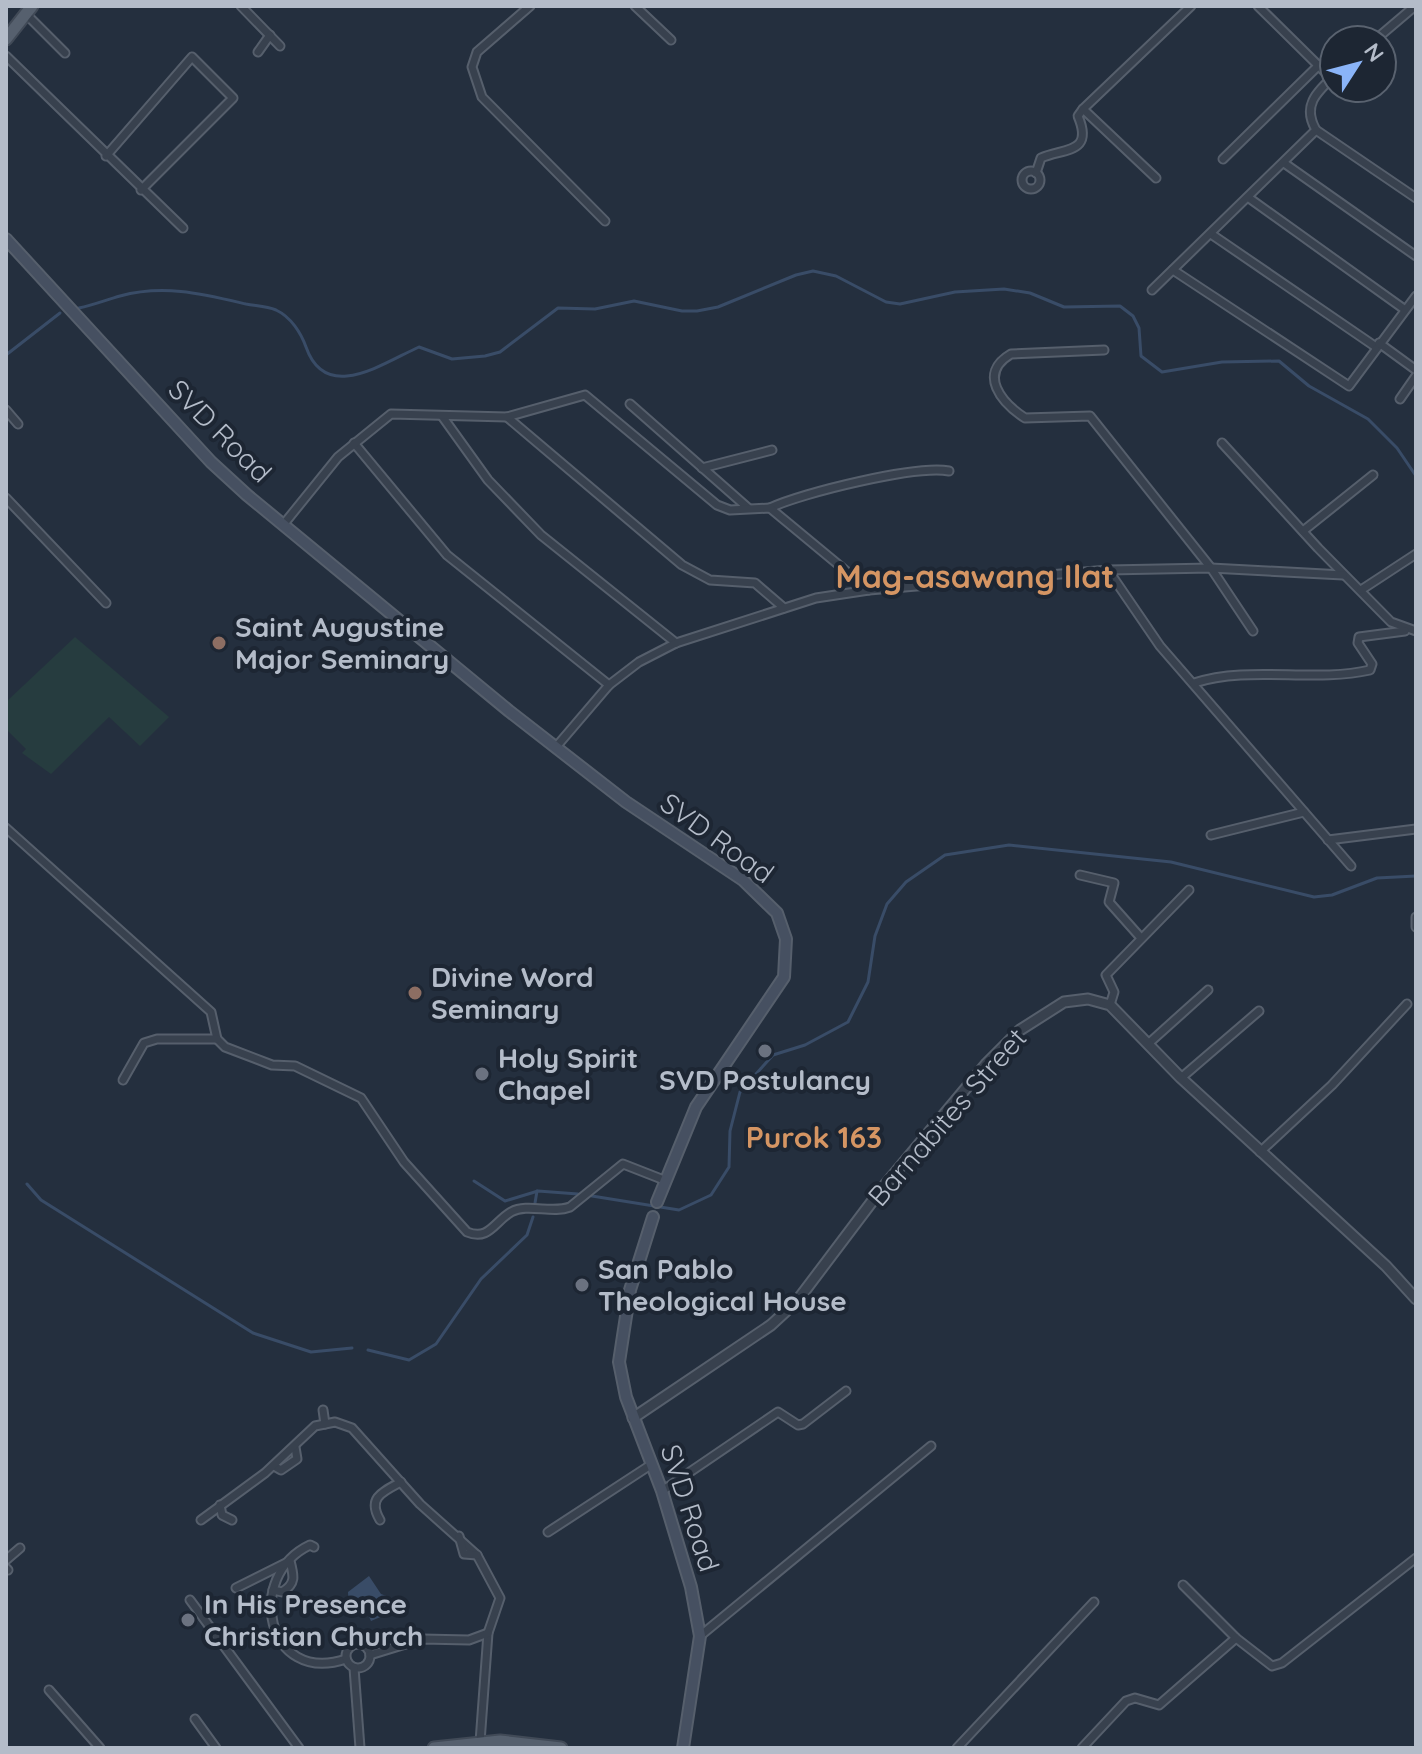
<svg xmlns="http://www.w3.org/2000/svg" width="1422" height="1754" font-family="Quicksand,sans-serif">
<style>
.green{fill:#263c3f}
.water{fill:#394c67}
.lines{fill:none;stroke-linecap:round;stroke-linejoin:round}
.stream{stroke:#394c67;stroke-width:3}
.minor-casing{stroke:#565f6c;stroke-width:11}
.tertiary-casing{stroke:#565f6c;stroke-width:13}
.secondary-casing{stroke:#565f6c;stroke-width:14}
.primary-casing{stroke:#414a57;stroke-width:15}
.minor{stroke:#38414e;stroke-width:7}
.tertiary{stroke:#38414e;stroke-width:9}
.secondary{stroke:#465061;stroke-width:10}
.primary{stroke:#56606e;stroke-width:11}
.education-dot{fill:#8d6e63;stroke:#1d2633;stroke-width:3}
.worship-dot{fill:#6b7280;stroke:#1d2633;stroke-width:3}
.labels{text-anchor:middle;stroke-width:8;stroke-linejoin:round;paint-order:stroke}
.street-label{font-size:28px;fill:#b4bcc9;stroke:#1d2633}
.poi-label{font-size:28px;font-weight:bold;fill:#b4bcc9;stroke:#1d2633;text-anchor:start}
.neighbourhood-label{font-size:30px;font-weight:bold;fill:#d59563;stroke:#1d2633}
.quarter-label{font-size:32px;font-weight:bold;fill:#d59563;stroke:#1d2633}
</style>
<rect width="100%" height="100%" fill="#242f3e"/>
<polygon class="green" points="75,637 169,717 140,746 109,717 51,774 22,753 26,749 6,729 6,702"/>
<polygon class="water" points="369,1576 381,1594 392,1598 397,1610 371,1621 365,1608 349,1611 348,1592"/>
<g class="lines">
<g class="stream">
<path d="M79,308C93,305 106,300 120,296C164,284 203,294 246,304C256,306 266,306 276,310C291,317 301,333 306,347C326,404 383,363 419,347L452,359L485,356L500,352L558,308L595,309L634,301L682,311H697L718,307L796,275L813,271L836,276L886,302L900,304L955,292L1004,289L1030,293L1064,307L1120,306L1133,316L1139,328L1141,356L1162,372L1222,362L1279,361L1309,386L1368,419L1397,448L1416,476"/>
<polyline points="6,355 60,313"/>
<polyline points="474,1181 505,1201 538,1191 578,1194"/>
<polyline points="27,1184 41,1200 253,1333 311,1352 352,1348"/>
<polyline points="592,1196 679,1210 711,1195 729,1167 730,1131 740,1092 773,1055 805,1045 848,1022 868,982 875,936 887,904 906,882 945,855 1009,845 1171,862 1314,897 1332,895 1377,878 1416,876"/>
<polyline points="535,1203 537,1191"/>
<polyline points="368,1350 409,1360 436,1344 481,1279 527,1235 533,1217"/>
</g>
<g class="minor-casing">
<g id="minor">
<polyline points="241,6 280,46"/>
<polyline points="530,6 477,52 472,67 482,97 605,221"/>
<polyline points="635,6 671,40"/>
<polyline points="1258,6 1331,78"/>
<polyline points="26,14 65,53"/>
<polyline points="1375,40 1415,6"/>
<polyline points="258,52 270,35"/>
<polyline points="6,56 183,228"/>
<path d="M1334,76C1316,93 1302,106 1316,130L1416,198"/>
<polyline points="106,156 192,57 233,98 141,190"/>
<polyline points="1223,159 1319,65"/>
<polyline points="1284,163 1416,256"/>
<circle cx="1031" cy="180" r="9"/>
<path d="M1036,173L1041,158C1064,148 1094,154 1078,116L1083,109"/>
<polyline points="1156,178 1083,109 1191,6"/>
<polyline points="1249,198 1404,309"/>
<polyline points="1211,234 1376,347"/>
<polyline points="1173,270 1349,386 1416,296"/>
<polyline points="1152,290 1316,130"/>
<polyline points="1379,343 1416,370"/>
<path d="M1104,350L1011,354C977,374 1002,403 1025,418L1090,416L1211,568L1253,631"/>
<polyline points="1400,399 1416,376"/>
<polyline points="630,404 748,508"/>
<polyline points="6,410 18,424"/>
<polyline points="442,416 488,480 541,535 676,643"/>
<polyline points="507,417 682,565 710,580 755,583 784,608"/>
<polyline points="354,443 447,555 609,685"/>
<polyline points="1222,443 1318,548 1391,622 1416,631"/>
<polyline points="702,468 772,450"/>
<polyline points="6,498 106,603"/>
<path d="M770,508C801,493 916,465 949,471"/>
<polyline points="283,525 338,457 391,414 507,417 585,395 717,505 730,510 770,508 869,590"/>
<polyline points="1303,531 1373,475"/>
<polyline points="1108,570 1160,646 1351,866"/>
<polyline points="1361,590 1416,554"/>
<path d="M1194,683C1250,665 1313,683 1370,670L1372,664L1358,643L1359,637L1405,631"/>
<polyline points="556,747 609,685 639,662 676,643 816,598 869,590 1108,570 1211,568 1343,575"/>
<path d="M6,828L211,1012L217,1039L225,1047L272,1065L295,1066L361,1098L404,1162L467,1232C489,1241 494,1222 511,1212C528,1203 552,1214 570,1207L623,1164L664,1180"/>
<polyline points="1211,835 1304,812"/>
<polyline points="1328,840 1416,829"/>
<polyline points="1080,875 1114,883 1109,902 1141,938"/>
<polyline points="1416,917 1416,927"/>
<polyline points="1110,1005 1114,992 1106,975 1189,890"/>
<polyline points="1148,1044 1208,990"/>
<polyline points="1181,1078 1259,1011"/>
<polyline points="123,1080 144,1043 157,1039 217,1039"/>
<polyline points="1260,1152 1332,1085 1407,1004"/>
<polyline points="323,1410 325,1424"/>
<polyline points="274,1466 281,1470 297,1459 295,1447"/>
<polyline points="662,1491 778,1412 798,1425 803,1424 846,1391"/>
<polyline points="220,1505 222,1515 232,1520"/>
<polyline points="201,1520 265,1473 315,1426 335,1422 352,1428 420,1504 477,1555 500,1598 488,1633 480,1742"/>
<path d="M380,1520C367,1498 382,1492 401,1482"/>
<polyline points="548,1532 652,1464"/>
<polyline points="459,1536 464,1554 477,1555"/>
<path d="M314,1547L310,1545C244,1576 266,1686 346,1659"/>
<polyline points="6,1560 20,1548"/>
<polyline points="6,1568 8,1570"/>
<polyline points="1183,1585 1236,1638 1272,1666 1282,1663 1416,1558"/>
<path d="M236,1588L290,1561C294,1576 296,1584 282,1592L273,1590"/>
<polyline points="190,1600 299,1748"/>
<polyline points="700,1636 931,1446"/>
<circle cx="358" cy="1656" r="12"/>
<polyline points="370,1655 422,1639 469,1640 488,1633"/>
<polyline points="354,1668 360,1748"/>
<polyline points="49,1690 100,1748"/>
<polyline points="195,1719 216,1748"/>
<polyline points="957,1748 1094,1602"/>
<polyline points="1082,1748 1126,1701 1135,1698 1159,1705 1236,1638"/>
</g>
</g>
<g class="tertiary-casing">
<polyline id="tertiary" points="633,1418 771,1325 797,1301 880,1191 987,1063 1020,1030 1064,1002 1088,999 1110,1005 1181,1078 1386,1266 1416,1299"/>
</g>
<g class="secondary-casing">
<g id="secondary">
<polyline points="6,239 211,462 247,495 509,711 626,802 743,880 777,913 786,939 784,977 696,1107 657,1202"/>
<polyline points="653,1217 630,1290 619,1362 626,1397 662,1491 691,1587 700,1636 683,1748"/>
</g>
</g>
<g class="primary-casing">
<g id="primary">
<polyline points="6,39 32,6"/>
<polyline points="434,1748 500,1741 561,1748"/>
</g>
</g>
<use href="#minor" class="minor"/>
<use href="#tertiary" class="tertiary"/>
<use href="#secondary" class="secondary"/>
<use href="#primary" class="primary"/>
</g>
<g class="education-dot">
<circle cx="219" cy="643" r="8"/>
<circle cx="415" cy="993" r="8"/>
</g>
<g class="worship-dot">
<circle cx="765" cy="1051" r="8"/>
<circle cx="482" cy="1074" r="8"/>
<circle cx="582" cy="1285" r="8"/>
<circle cx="188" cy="1620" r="8"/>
</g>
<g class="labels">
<g class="street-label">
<text transform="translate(220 431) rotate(45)" y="10">SVD Road</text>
<text transform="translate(717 838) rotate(36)" y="10">SVD Road</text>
<text transform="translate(947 1117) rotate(-49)" y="10">Barnabites Street</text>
<text transform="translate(690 1508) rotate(72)" y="10">SVD Road</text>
</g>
<g class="poi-label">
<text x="235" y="637">Saint Augustine<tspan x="235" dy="32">Major Seminary</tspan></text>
<text x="431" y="987">Divine Word<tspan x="431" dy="32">Seminary</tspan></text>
<text x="498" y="1068">Holy Spirit<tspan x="498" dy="32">Chapel</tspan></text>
<text x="765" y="1090" text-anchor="middle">SVD Postulancy</text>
<text x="598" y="1279">San Pablo<tspan x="598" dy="32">Theological House</tspan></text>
<text x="204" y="1614">In His Presence<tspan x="204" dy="32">Christian Church</tspan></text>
</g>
<g class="neighbourhood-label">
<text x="814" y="1148">Purok 163</text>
</g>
<g class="quarter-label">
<text x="975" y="588">Mag-asawang Ilat</text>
</g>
</g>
<rect width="1422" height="1754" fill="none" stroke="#b4bcc9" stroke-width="16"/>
<g transform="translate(1358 64) rotate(54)"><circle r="38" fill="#1d2633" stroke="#59626f" stroke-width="2"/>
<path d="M0-6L14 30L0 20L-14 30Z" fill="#8ab4f8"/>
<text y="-12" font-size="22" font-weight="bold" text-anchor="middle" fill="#b4bcc9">N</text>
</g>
</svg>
